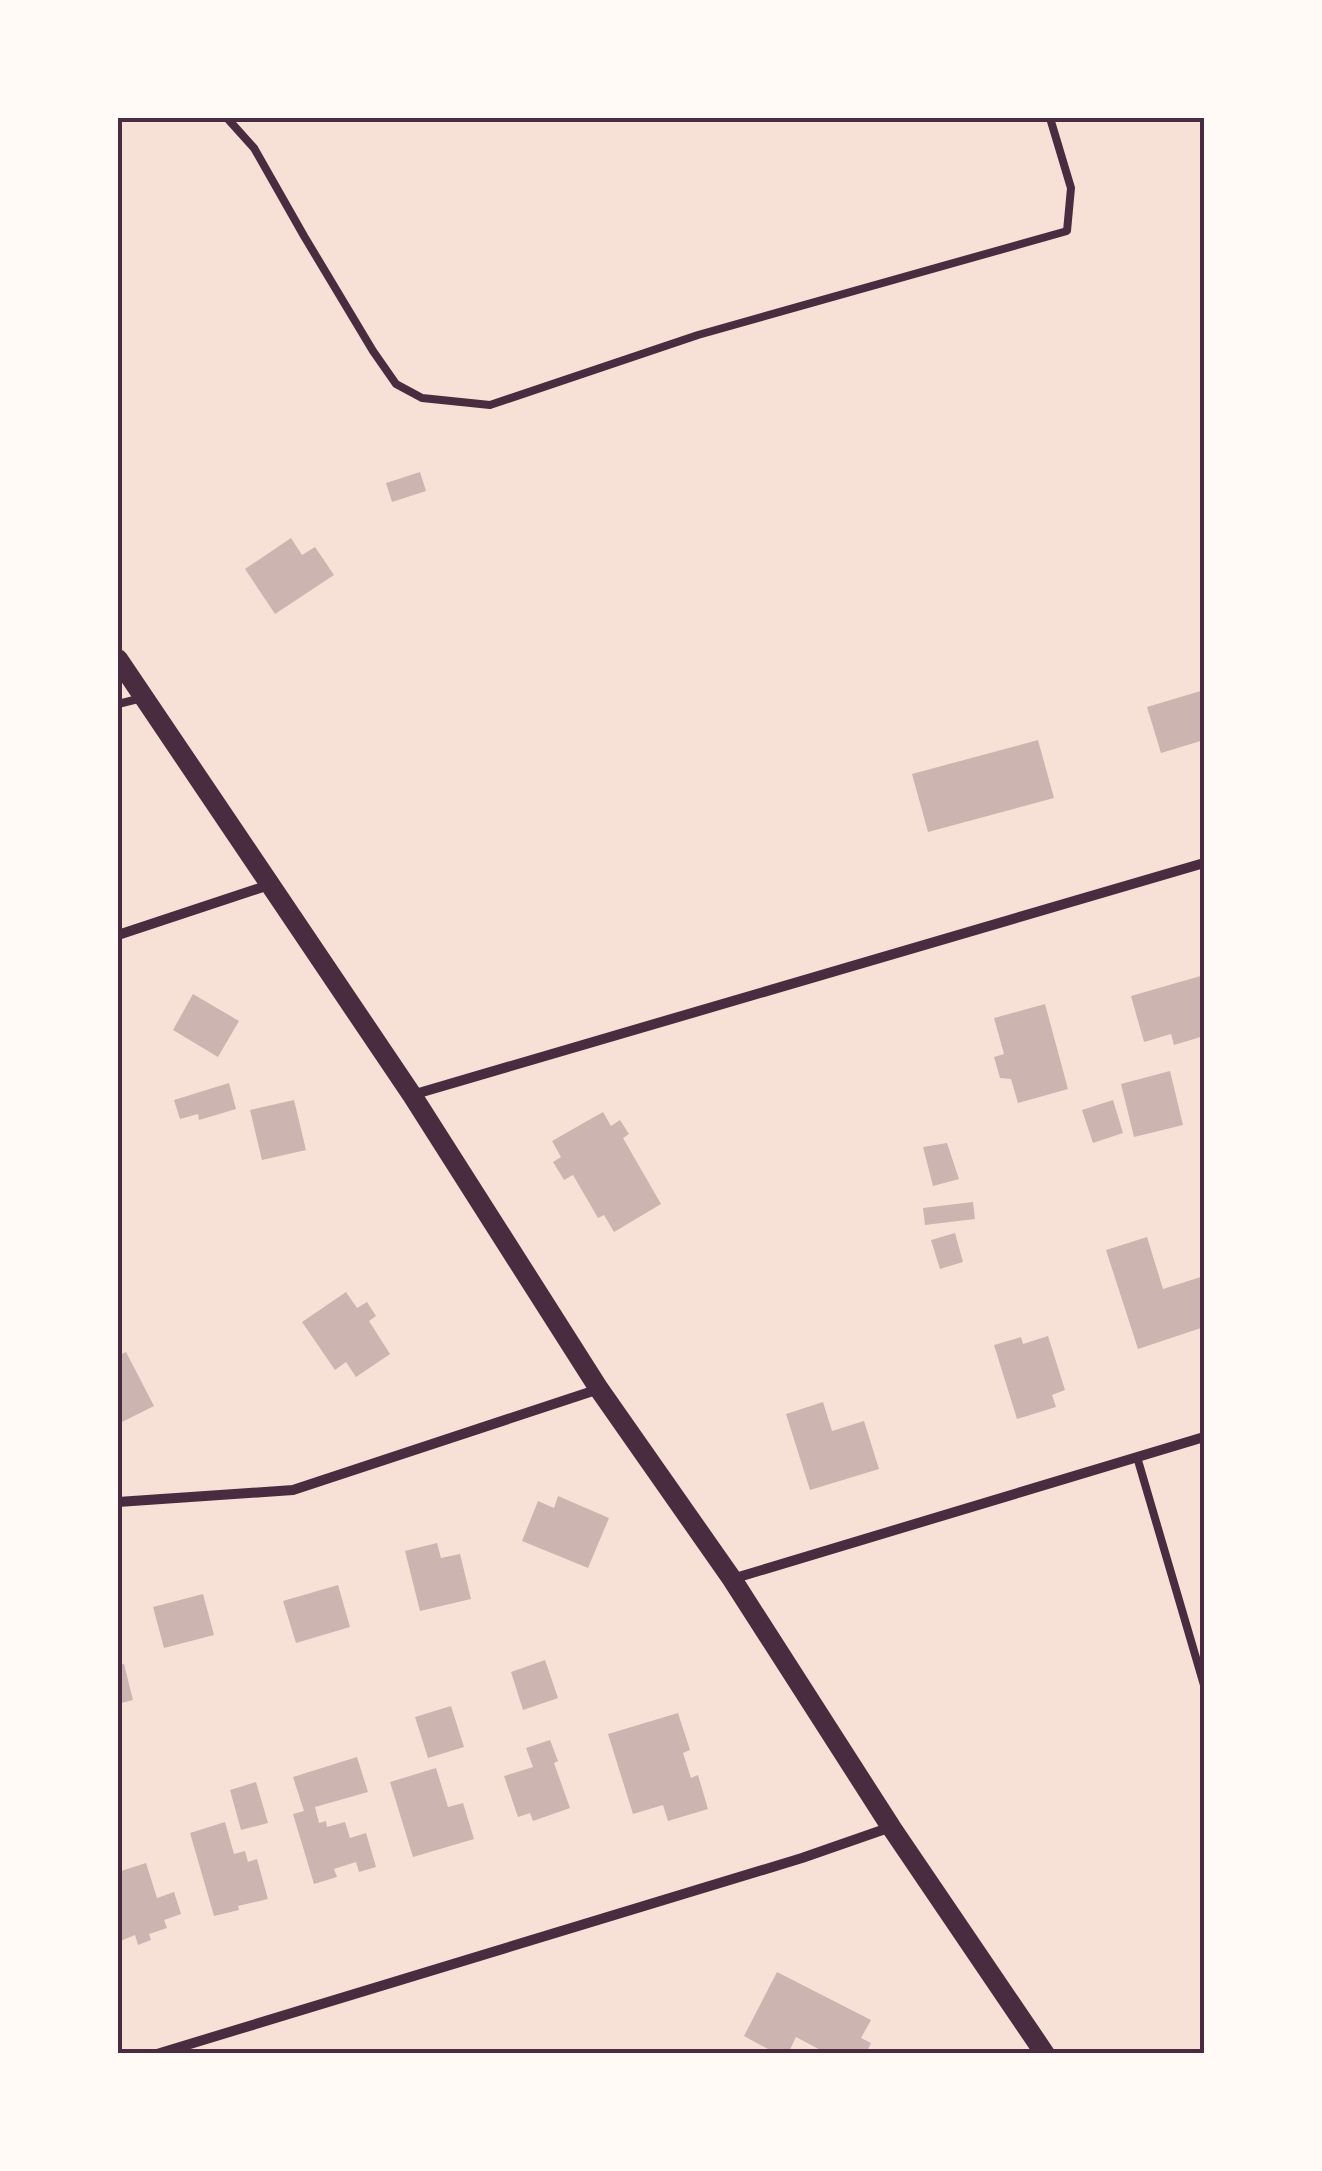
<svg xmlns="http://www.w3.org/2000/svg" width="1322" height="2171" font-family="'Nunito Sans',sans-serif">
<style>
.building{fill:#ccb4b1}
.lines{fill:none;stroke-linecap:round;stroke-linejoin:round}
.service{stroke:#4a2c40;stroke-width:8}
.minor{stroke:#4a2c40;stroke-width:10}
.secondary{stroke:#4a2c40;stroke-width:20}
.neatline{fill:none;stroke:#4a2c40;stroke-width:4}
</style>
<rect width="100%" height="100%" fill="#f7e1d7"/>
<g class="building">
<polygon points="420,472 426,491 392,502 386,483"/>
<polygon points="291,538 302,555 315,547 334,575 275,614 245,569"/>
<polygon points="1204,690 1204,740 1161,753 1147,707"/>
<polygon points="1038,740 1054,798 928,832 912,774"/>
<polygon points="1204,975 1204,1036 1174,1045 1171,1034 1144,1042 1131,996"/>
<polygon points="193,994 239,1021 218,1057 173,1030"/>
<polygon points="1045,1004 1068,1089 1018,1103 1011,1079 1000,1078 994,1057 1004,1054 994,1018"/>
<polygon points="1170,1071 1183,1125 1134,1137 1121,1084"/>
<polygon points="229,1083 236,1109 199,1120 198,1114 180,1119 174,1100"/>
<polygon points="294,1100 306,1150 262,1160 250,1110"/>
<polygon points="1113,1100 1123,1133 1093,1143 1082,1110"/>
<polygon points="603,1112 611,1126 620,1120 629,1134 623,1138 661,1204 614,1232 604,1215 598,1218 573,1175 564,1180 553,1162 561,1157 552,1141"/>
<polygon points="947,1143 959,1179 933,1186 923,1147"/>
<polygon points="973,1202 975,1219 925,1225 923,1208"/>
<polygon points="955,1233 963,1262 940,1269 931,1240"/>
<polygon points="1147,1237 1163,1289 1204,1276 1204,1327 1138,1349 1106,1250"/>
<polygon points="346,1292 357,1308 367,1302 376,1316 369,1321 390,1354 356,1377 346,1362 335,1370 302,1322"/>
<polygon points="1048,1336 1065,1390 1052,1395 1056,1407 1017,1419 994,1345 1021,1337 1023,1344"/>
<polygon points="126,1352 154,1406 118,1424 118,1356"/>
<polygon points="823,1402 832,1431 864,1421 879,1469 810,1490 786,1414"/>
<polygon points="558,1496 609,1518 588,1568 522,1541 538,1501 554,1508"/>
<polygon points="437,1543 441,1558 460,1554 471,1599 420,1611 405,1551"/>
<polygon points="338,1585 350,1627 296,1643 283,1601"/>
<polygon points="203,1594 214,1635 164,1648 153,1607"/>
<polygon points="545,1660 558,1698 523,1710 511,1672"/>
<polygon points="124,1664 133,1700 118,1704 118,1665"/>
<polygon points="451,1706 464,1747 428,1758 415,1717"/>
<polygon points="678,1713 690,1750 683,1753 691,1778 698,1775 708,1809 668,1821 663,1805 633,1814 608,1734"/>
<polygon points="550,1740 558,1761 554,1763 570,1808 533,1821 530,1813 518,1817 504,1776 533,1767 526,1748"/>
<polygon points="357,1757 368,1792 315,1807 319,1823 326,1821 327,1827 345,1822 350,1838 366,1833 376,1867 359,1872 356,1862 334,1869 337,1877 314,1884 293,1814 304,1811 293,1777"/>
<polygon points="436,1768 448,1807 463,1803 474,1839 413,1857 390,1782"/>
<polygon points="256,1782 268,1823 241,1830 230,1790"/>
<polygon points="225,1822 234,1854 245,1851 248,1862 257,1859 268,1899 238,1906 239,1910 214,1916 190,1833"/>
<polygon points="146,1863 157,1898 174,1892 181,1914 164,1920 167,1928 149,1934 151,1940 138,1945 135,1935 118,1942 118,1885 121,1884 118,1872"/>
<polygon points="777,1972 871,2020 861,2038 871,2043 866,2054 828,2054 796,2037 788,2054 777,2054 744,2036"/>
</g>
<g class="lines">
<g class="service">
<polyline points="227,118 254,148 304,236 373,351 396,384 422,398 490,405 698,335 1067,231 1071,188 1050,118"/>
<polyline points="118,704 142,698"/>
<polyline points="1137,1457 1204,1685"/>
</g>
<g class="minor">
<polyline points="118,935 269,885"/>
<polyline points="412,1095 1204,863"/>
<polyline points="118,1502 293,1490 599,1389"/>
<polyline points="732,1579 1204,1437"/>
<polyline points="157,2054 802,1858 891,1827"/>
</g>
<polyline class="secondary" points="118,659 412,1095 599,1389 732,1579 891,1827 1045,2054"/>
</g>
<rect width="1322" height="2171" fill="none" stroke="#fffaf5" stroke-width="240"/>
<rect x="120" y="120" width="1082" height="1931" class="neatline"/>
</svg>
